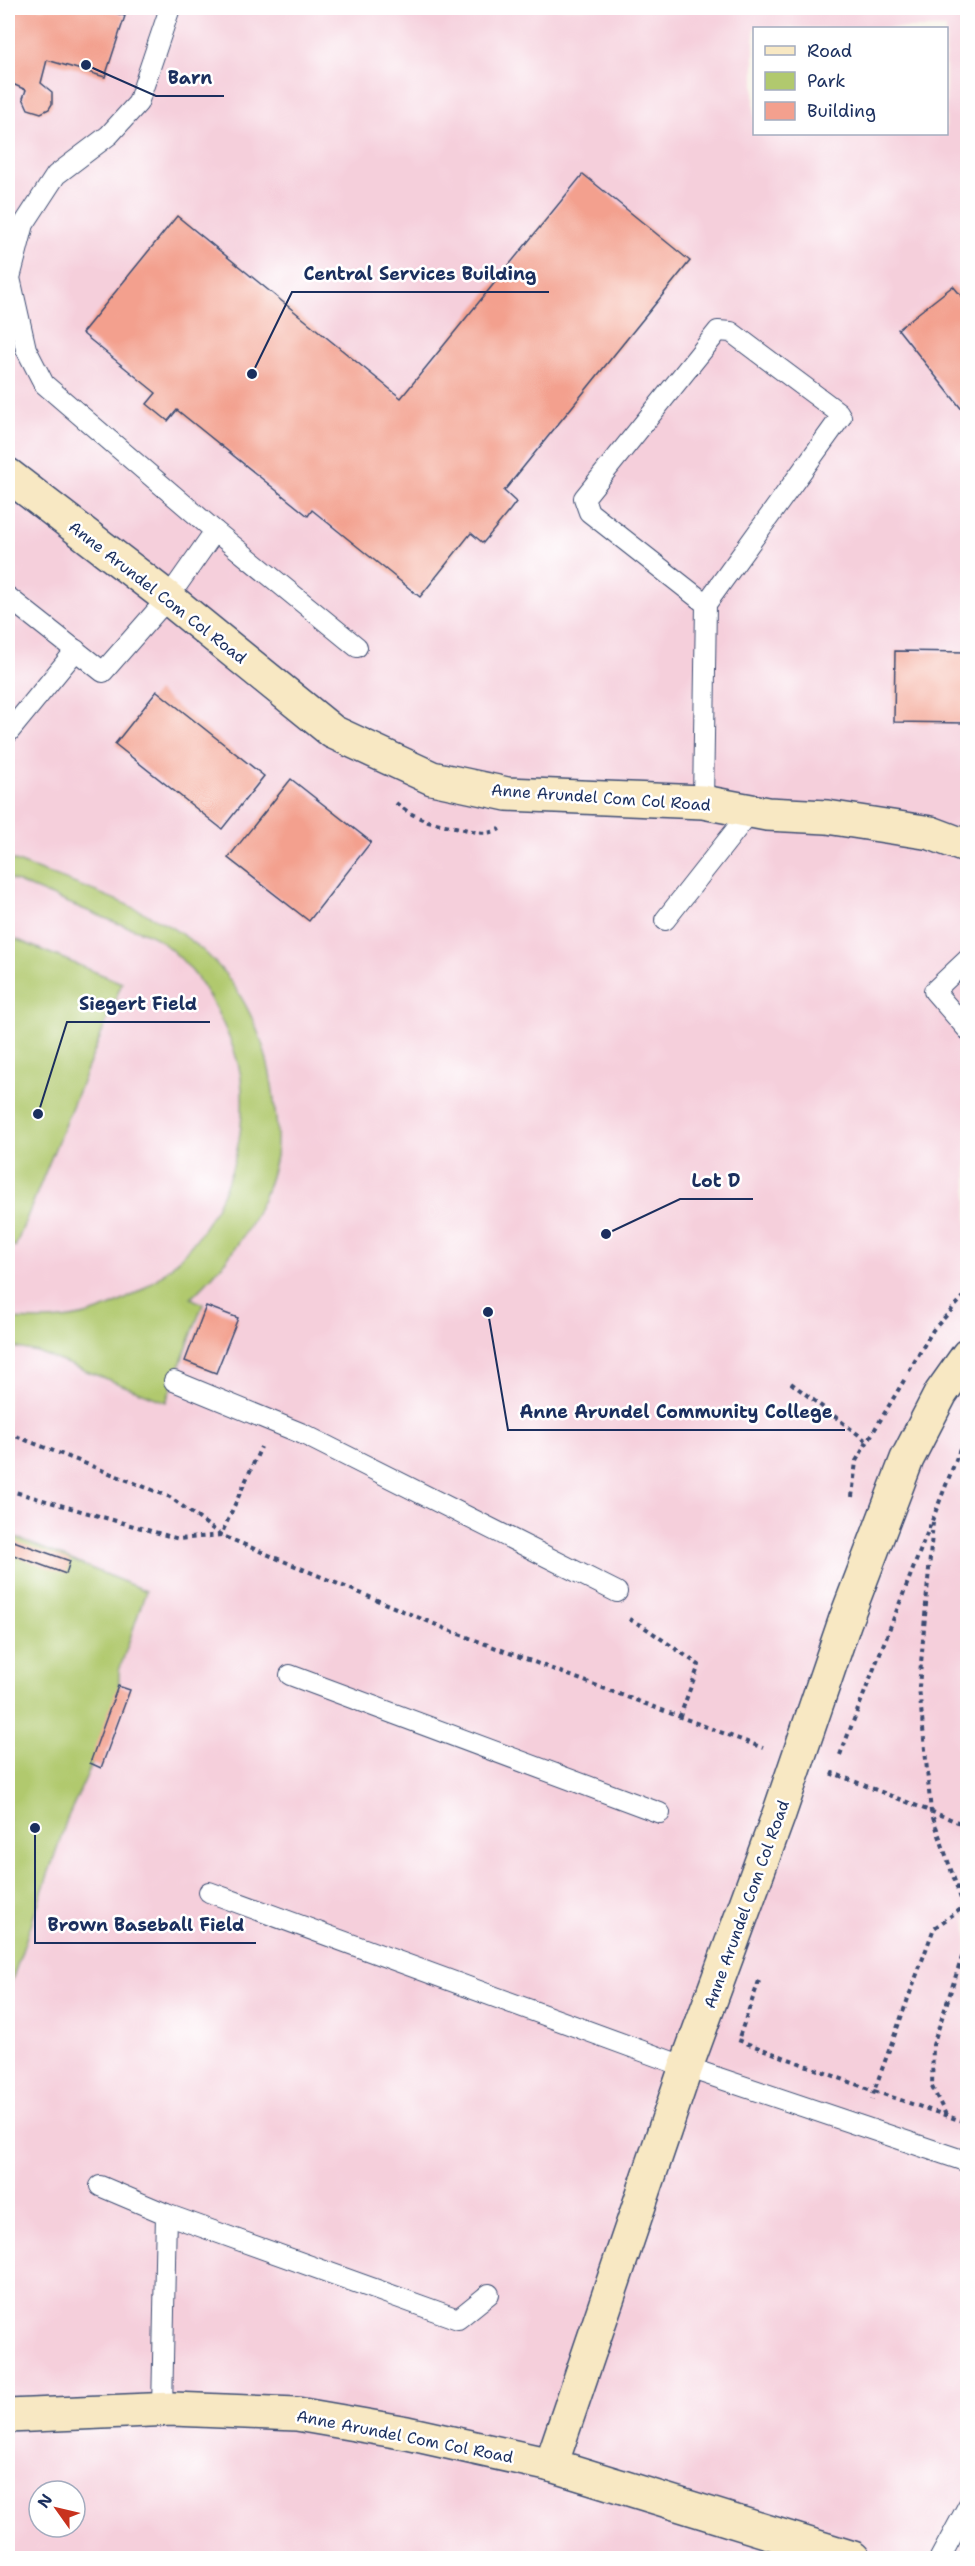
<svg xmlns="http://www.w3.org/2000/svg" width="975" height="2566" font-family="'Shantell Sans',sans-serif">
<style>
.built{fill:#f5cfdb;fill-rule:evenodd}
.green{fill:#b1c96e;stroke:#667c66;stroke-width:1.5}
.building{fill:#f3a08e}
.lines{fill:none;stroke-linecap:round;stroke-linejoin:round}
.lane-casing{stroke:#3c4c72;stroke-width:22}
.secondary-casing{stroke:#3c4c72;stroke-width:36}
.path{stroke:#3c4c72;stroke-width:4;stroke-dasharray:4.5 4.5;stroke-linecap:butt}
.lane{stroke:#fff;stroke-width:20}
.secondary{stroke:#f8e8c3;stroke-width:33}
.labels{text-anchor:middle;stroke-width:5;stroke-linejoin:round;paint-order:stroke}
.street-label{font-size:16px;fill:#1b2f5e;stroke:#fff}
.leader{fill:none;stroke:#1b2f5e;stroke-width:2}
.callout-dot{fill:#1b2f5e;stroke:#fff;stroke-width:2}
.callout-label{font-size:18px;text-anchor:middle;font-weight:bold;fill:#1b2f5e;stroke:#fff;stroke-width:5;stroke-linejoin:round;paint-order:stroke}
</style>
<rect width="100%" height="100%" fill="#fff"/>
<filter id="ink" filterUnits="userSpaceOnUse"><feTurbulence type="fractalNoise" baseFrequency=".0167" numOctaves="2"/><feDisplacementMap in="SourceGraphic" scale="12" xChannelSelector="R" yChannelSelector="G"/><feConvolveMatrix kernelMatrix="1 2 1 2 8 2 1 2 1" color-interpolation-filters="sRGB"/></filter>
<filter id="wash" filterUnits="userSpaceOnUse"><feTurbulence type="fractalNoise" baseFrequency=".008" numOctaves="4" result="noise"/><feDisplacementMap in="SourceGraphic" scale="24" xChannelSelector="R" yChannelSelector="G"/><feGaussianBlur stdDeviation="1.35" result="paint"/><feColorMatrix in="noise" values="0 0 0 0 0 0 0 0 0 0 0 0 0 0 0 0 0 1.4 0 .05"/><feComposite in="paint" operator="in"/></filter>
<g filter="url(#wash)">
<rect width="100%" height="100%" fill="#f6f2e3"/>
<path class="built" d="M8,8H967V2558H8ZM754,28H946V134H754ZM39,2491H75V2527H39Z"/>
<g class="green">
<path d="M8,858C64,881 138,903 186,937C243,977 270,1044 275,1110C277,1125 278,1141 276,1156C265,1213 232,1259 191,1298L203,1304L166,1402L37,1352L8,1346V1319C35,1320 62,1322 89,1314C190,1284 252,1181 241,1078C237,1048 213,999 195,975C186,963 171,949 159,940C148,932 130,928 117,923C81,908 44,893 8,878Z"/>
<polygon points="8,936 122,983 15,1247 8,1244"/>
<polygon points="8,1534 146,1591 119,1671 119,1705 67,1819 8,1992"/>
</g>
<g id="blocks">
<g class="building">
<polygon points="8,8 101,8 125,16 105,77 47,60 41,83 52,92 52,104 49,109 41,113 28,109 23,98 26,90 8,82"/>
<polygon points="583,174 690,261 504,491 516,502 510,510 483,543 471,533 420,597 312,510 308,516 177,410 168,421 147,404 156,393 82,333 177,216 401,398"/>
<polygon points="953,286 968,304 968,417 898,329"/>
<polygon points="895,651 968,652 968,723 894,722"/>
<polygon points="157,691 264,776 222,829 115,744"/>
<polygon points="291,779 371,842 309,921 228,858"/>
<polygon points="206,1306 238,1318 216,1373 185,1361"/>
<polygon points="8,1539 70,1561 66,1574 8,1553"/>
<polygon points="118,1686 130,1690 101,1768 90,1763"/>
</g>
</g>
</g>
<g filter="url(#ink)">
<use href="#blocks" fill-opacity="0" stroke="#3c4c72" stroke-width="1.5"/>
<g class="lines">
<g class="lane-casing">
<g id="lane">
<polyline points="215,531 357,647"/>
<polyline points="8,597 103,672 168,598 215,531 44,384 26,349 10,278 24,224 56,175 109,135 138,103 170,8"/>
<polyline points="8,733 76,650"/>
<polyline points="703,802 706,604 589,512 584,498 718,331 731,332 838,412 841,417 706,604"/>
<polyline points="665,920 750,812"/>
<polyline points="968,959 934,991 968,1030"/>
<polyline points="174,1381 303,1434 617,1592"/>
<polyline points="290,1675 660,1813"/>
<polyline points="209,1892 686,2067 968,2162"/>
<polyline points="100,2186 166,2214 162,2409"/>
<polyline points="166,2214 458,2319 489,2294"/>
<polyline points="940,2558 968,2506"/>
</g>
</g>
<g class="secondary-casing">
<g id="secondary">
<polyline points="8,475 168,598 333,732 432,778 507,794 703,802 767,814 827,817 931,833 968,847"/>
<polyline points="8,2416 173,2409 297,2414 407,2433 551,2465 853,2558"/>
<polyline points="551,2465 686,2067 779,1814 845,1621 907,1459 941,1393 968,1355"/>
</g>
</g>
<g class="path">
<path d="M396,803C417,820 429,822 455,827C471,830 484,837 500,829"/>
<polyline points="909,1371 933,1330 968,1292"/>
<polyline points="791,1383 868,1442"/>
<polyline points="8,1433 170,1497 221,1535 451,1631 763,1748"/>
<polyline points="8,1490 179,1539 221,1535 261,1447"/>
<polyline points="852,1497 856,1461 906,1377"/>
<polyline points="933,1522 919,1687 931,1812 968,1919"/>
<polyline points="629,1619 644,1627 699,1665 680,1716"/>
<polyline points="840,1755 968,1429"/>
<polyline points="832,1776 833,1773 968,1826"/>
<polyline points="968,1904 934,1928 874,2091 968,2123"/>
<polyline points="759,1981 738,2040 874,2091 872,2100"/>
<polyline points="946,2115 932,2087 933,2045 968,1939"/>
</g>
<use href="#lane" class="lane"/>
<use href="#secondary" class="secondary"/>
</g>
</g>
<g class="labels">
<g class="street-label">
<text transform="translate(158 592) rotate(38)" y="6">Anne Arundel Com Col Road</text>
<text transform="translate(601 797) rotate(4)" y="6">Anne Arundel Com Col Road</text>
<text transform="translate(746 1904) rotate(-70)" y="6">Anne Arundel Com Col Road</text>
<text transform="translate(405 2436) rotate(11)" y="6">Anne Arundel Com Col Road</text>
</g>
</g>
<path class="leader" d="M86 65L156 96H224M252 374L292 292H549M38 1114L67 1022H210M606 1234L680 1199H753M488 1312L508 1430H845M35 1828L35 1943H256"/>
<g class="callout-dot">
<circle cx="86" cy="65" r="6"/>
<circle cx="252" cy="374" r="6"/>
<circle cx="38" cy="1114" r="6"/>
<circle cx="606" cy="1234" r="6"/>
<circle cx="488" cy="1312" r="6"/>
<circle cx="35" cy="1828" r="6"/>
</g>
<g class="callout-label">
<text x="190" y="84">Barn</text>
<text x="420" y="280">Central Services Building</text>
<text x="138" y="1010">Siegert Field</text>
<text x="716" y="1187">Lot D</text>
<text x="676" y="1418">Anne Arundel Community College</text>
<text x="146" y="1931">Brown Baseball Field</text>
</g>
<rect width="975" height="2566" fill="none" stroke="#fff" stroke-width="30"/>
<rect x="753" y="27" width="195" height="108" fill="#ffffff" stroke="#a4acbf" stroke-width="1.5"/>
<rect x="765" y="46" width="30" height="9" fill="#f8e8c3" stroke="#a4acbf" stroke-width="1.5"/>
<text x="807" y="57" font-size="18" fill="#1b2f5e">Road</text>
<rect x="765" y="72" width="30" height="18" fill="#b1c96e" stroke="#a4acbf" stroke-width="1.5"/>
<text x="807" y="87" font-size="18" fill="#1b2f5e">Park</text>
<rect x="765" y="102" width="30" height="18" fill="#f3a08e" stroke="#a4acbf" stroke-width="1.5"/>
<text x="807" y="117" font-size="18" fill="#1b2f5e">Building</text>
<g transform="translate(57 2509) rotate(304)"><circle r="28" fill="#ffffff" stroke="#a4acbf" stroke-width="1.5"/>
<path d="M0-4.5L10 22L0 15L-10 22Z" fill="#c8321e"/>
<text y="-9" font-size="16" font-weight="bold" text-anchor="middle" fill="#1b2f5e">N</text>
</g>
</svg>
